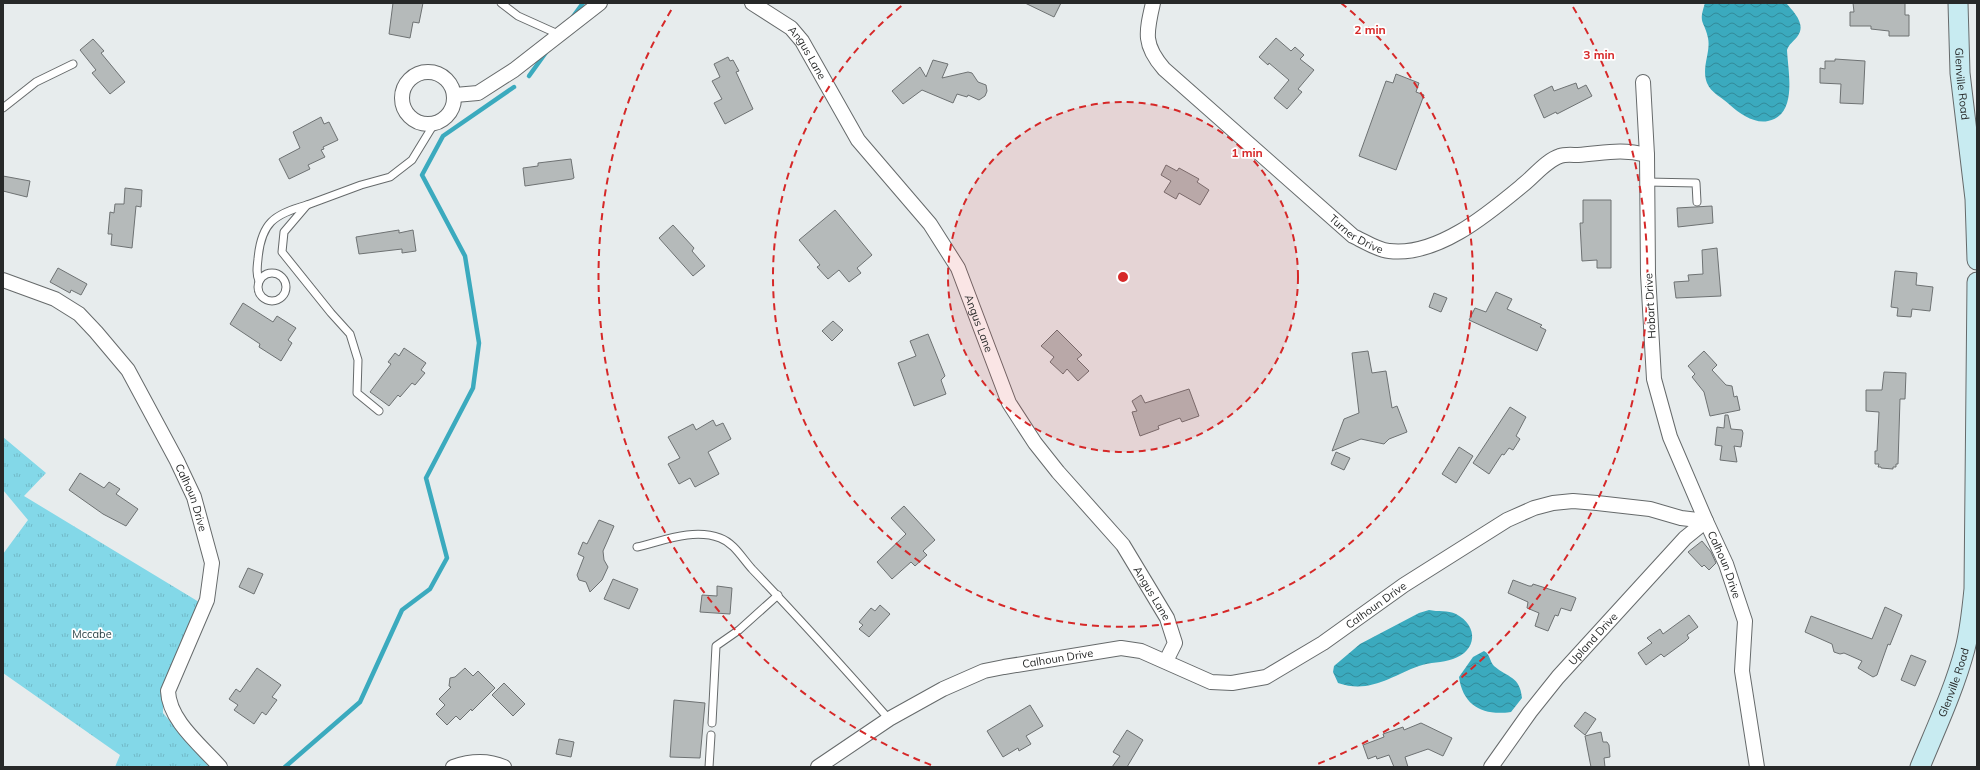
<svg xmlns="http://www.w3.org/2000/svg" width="1980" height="770" font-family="Mulish,sans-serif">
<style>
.park{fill:url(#park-tufts)}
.water{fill:url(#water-waves)}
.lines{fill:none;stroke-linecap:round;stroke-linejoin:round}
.stream{stroke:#3baabe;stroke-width:4.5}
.building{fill:#b5baba;stroke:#6e7273}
.service-casing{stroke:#666a6b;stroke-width:9}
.minor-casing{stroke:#666a6b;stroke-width:16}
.secondary-casing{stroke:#666a6b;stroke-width:21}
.service{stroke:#fff;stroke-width:7}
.minor{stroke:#fff;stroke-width:14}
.secondary{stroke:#c8ebf1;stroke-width:19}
.ring{fill:none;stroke:#d62828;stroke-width:2;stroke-dasharray:7 5}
.labels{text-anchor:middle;stroke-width:3.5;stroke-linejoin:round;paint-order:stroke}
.street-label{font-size:11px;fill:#272929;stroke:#fff}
.park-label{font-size:11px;fill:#263f43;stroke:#fff}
.centre{fill:#d62828;stroke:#fff;stroke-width:2}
.ring-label{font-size:12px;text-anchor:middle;font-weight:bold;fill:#d62828;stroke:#fff;stroke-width:3.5;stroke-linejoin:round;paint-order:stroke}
</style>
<defs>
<pattern id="park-tufts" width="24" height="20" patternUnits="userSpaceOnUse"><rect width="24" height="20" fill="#83d8e8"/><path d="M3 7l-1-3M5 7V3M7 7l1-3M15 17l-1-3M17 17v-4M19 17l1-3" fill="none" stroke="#71b9c7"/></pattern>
<pattern id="water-waves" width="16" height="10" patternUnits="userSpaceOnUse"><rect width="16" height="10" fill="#3baabe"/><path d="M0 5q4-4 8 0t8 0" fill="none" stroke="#328a9a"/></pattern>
</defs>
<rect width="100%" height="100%" fill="#e7eced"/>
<polygon class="park" points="3,437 46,473 24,496 199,602 163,699 163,713 209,767 115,767 120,755 3,673 3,554 28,520 3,490"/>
<g class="water">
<path d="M1705,3H1786C1794,12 1807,25 1797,37C1793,42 1789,44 1787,50C1788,72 1798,115 1768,121C1755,124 1740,114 1730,105C1723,98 1711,93 1707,83C1701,68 1711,52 1708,38C1704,19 1698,25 1705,3Z"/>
<path d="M1429,610C1438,612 1448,610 1456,614C1479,626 1477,651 1453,659C1442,663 1430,662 1419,666C1391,676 1370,694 1338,683L1333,672L1334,666L1360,644L1419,613Z"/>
<path d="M1484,651C1491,655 1489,661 1494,666C1508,678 1520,676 1522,698L1511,712C1483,716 1463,706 1459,677L1473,657Z"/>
</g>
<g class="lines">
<g class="stream">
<polyline points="572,18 583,3"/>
<polyline points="529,76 547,51"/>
<polyline points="285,767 360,702 402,610 430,589 447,558 426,478 473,388 479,343 465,256 422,175 443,136 514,87"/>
</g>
</g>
<g class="building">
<polygon points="393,3 423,3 419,23 413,22 410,38 389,34"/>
<polygon points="1025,3 1061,3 1054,17"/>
<polygon points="1853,3 1905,3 1905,15 1909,15 1909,36 1889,36 1889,31 1871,29 1871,26 1850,26 1850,12 1854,12"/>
<polygon points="1276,38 1291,51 1295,47 1304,55 1300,59 1314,70 1298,89 1302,92 1287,109 1274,98 1289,80 1269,63 1268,65 1259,57"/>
<polygon points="93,39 104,51 101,53 125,82 110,94 92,73 96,70 80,50"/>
<polygon points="728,57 730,61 733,60 739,71 736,72 753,109 725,124 714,103 722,99 712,81 720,77 714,64"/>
<polygon points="1835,59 1865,61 1863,104 1840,103 1841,84 1820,83 1820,68 1825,69 1825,61 1835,61"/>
<polygon points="933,60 948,64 942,78 968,72 972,73 978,82 986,85 987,91 985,96 979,100 968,95 967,97 957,94 953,103 922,90 903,104 892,91 920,67 926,77"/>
<polygon points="1396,74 1419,83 1416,92 1424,95 1396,170 1359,156 1386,81 1393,83"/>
<polygon points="1576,83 1578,89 1586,85 1592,96 1557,114 1556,112 1544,118 1534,95 1552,86 1554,91"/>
<polygon points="321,117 324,124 329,122 338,140 323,147 324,149 321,150 325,157 308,165 310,169 289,179 279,159 300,148 293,132"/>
<polygon points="571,159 574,178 572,179 525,186 523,168 538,166 538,163"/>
<polygon points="1166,165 1177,171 1179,168 1199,179 1197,182 1209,190 1200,205 1179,193 1176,199 1164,192 1171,181 1161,175"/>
<polygon points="3,176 30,181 27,197 3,191"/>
<polygon points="125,188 142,190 141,207 136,206 132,248 111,245 112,234 108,234 110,212 114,213 115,204 124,204"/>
<polygon points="1583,200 1611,200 1611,268 1597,268 1597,260 1582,261 1580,223 1583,223"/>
<polygon points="1712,206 1713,223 1678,227 1677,208"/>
<polygon points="835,210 872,255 857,268 861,273 849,282 839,270 828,279 817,267 820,265 799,240"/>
<polygon points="673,225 694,248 692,251 705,266 693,276 659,238"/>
<polygon points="399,230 399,233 413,230 416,251 402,253 402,249 359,254 356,237"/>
<polygon points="1717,248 1721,296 1676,298 1674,282 1689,281 1688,275 1703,274 1702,250"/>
<polygon points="58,268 87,284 81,295 71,290 70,293 50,282"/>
<polygon points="1895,271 1917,273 1916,285 1933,287 1930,311 1912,309 1911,317 1897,316 1898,308 1891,307"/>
<polygon points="1496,292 1512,299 1507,309 1542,325 1540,327 1546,330 1537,351 1469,320 1475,308 1486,312"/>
<polygon points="1434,293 1447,298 1441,312 1429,307"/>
<polygon points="243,303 273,322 277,316 296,328 288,340 292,343 281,361 259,347 260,344 230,324"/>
<polygon points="833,321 843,330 832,341 822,331"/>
<polygon points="1057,330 1082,355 1077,359 1089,371 1078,381 1067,369 1063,374 1050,362 1054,357 1041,346"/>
<polygon points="928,334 945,376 941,380 946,394 914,406 898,363 916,356 910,341"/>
<polygon points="404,348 426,363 421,370 425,373 415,385 412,383 400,397 398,395 389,406 370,392 391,364 388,362 395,353 399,356"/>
<polygon points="1368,351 1372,373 1386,371 1392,408 1397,406 1407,432 1389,439 1384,444 1361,439 1332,451 1344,419 1359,413 1352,353"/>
<polygon points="1704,351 1717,365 1712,370 1726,385 1732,386 1734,397 1737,396 1740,410 1710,416 1704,392 1692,377 1695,374 1688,366"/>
<polygon points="1884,372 1906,373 1905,399 1900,399 1898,464 1896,464 1896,467 1893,467 1893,469 1881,468 1881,467 1878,467 1879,464 1875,464 1875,451 1877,451 1879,412 1866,411 1866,390 1882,390"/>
<polygon points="1189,389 1199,416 1182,422 1180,418 1158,426 1159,429 1140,436 1132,412 1137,411 1132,401 1141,395 1145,403"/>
<polygon points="1510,407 1526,417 1516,436 1520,439 1513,450 1509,448 1504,455 1502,454 1489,474 1473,463"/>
<polygon points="1725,415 1728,415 1731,429 1742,430 1743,433 1741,447 1734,446 1737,462 1720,460 1722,446 1715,445 1717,427 1724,428"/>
<polygon points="713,420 716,426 723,423 731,439 708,452 719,474 695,487 690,478 679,484 668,464 680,458 668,437 693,424 696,430"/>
<polygon points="1459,447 1473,456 1456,483 1442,474"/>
<polygon points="1336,452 1350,458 1344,470 1331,464"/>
<polygon points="80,473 104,488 109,482 120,489 116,494 138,509 126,526 103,514 69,490"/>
<polygon points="904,506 935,540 923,551 927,555 915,566 911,562 892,579 877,562 906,534 891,518"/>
<polygon points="599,520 614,526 603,551 604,560 608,567 602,580 590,592 586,582 579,580 577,575 584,557 578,554 583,542 587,544"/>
<polygon points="1702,541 1711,552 1716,563 1709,570 1704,565 1702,567 1688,552"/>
<polygon points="248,568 263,574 254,594 239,587"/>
<polygon points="613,579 638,589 629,609 604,599"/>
<polygon points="1513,580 1529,586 1532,586 1533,584 1574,597 1576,598 1571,611 1561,608 1558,616 1555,615 1548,631 1535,626 1539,613 1527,608 1528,602 1508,593"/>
<polygon points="717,586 732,588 730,614 700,612 702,595 717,596"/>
<polygon points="880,605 890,614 869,637 859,629 863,625 859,622 871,608 875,611"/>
<polygon points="1885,607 1902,615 1890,645 1888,644 1877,675 1873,677 1858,668 1862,661 1844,653 1840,654 1834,652 1832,644 1805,632 1811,616 1872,639"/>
<polygon points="1689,615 1698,627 1687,635 1689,638 1686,641 1664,657 1661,654 1646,665 1638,653 1652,643 1647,638 1660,629 1663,634"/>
<polygon points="1911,655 1926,661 1915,686 1901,680"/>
<polygon points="257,668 281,685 272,697 277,700 266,715 262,712 254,724 234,710 238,705 229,699 236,689 240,692"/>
<polygon points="465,668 473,676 478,671 495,688 472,711 471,709 460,720 456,716 447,725 436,714 445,705 439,699 451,687 449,686 450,678 455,677"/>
<polygon points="504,683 525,704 513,716 492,695"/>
<polygon points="674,700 705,703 700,758 670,757"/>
<polygon points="1030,705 1043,726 1026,736 1031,744 1019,751 1018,748 1003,757 987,731"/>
<polygon points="1585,712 1596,719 1585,735 1574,726"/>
<polygon points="1421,723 1452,738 1443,756 1428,749 1405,757 1408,767 1394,767 1389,755 1377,759 1376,756 1368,759 1363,745 1384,737 1383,734 1403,727 1404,730"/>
<polygon points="1127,730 1143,740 1127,767 1112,767 1120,756 1113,752"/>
<polygon points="1601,732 1603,742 1607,742 1609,745 1610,757 1604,758 1605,767 1591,767 1585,736"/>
<polygon points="559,739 574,742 571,757 556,754"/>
</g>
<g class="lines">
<g class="service-casing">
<g id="service">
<polyline points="501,3 518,16 558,34"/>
<polyline points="3,108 36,82 73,64"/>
<polyline points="1647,182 1696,183 1697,202"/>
<polyline points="307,205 361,185 390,177 412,160 434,124"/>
<circle cx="272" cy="287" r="14"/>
<path d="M259,281C256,274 257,267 258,259C261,223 274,214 307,205L284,232L282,252L331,313L350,334L358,360L357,393L379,411"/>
<path d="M637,547C663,541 693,528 720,538C734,543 742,558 752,569C799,618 844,668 889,719"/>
<polyline points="712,723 716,646 739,630 778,595"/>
<polyline points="709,767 711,735"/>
</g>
</g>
<g class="minor-casing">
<g id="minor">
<path id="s1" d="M752,3L791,28L802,41L858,140L930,224L958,268L1009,403L1035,443L1058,472L1123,545L1167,618L1175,643L1166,661"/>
<path id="s2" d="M1153,3C1146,33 1143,45 1164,69L1353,236C1364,241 1377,250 1389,251C1438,257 1489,213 1524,184C1535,175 1547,160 1560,156C1565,154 1573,155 1578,155C1605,153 1620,148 1647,155"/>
<circle cx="428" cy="98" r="26"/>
<polyline points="455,95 478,93 514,70 600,3"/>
<path id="s3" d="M3,280L55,299L79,314L96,332L128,370L177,461L194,497L212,563L207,600L168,691C169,721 202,746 220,767"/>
<path d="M453,767C470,761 488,760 504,767"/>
<path id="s4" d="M818,767L889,719L943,689L984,671L1004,667L1121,648L1141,651L1211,682L1232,683L1266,677L1323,643L1404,585L1507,520L1534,508L1553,503L1573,501L1597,503L1650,509L1681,518L1706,521L1726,564L1745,621L1742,671L1757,767"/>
<path id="s5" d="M1491,767L1530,712L1558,677L1685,538L1706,521L1670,437L1654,379L1648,274L1647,155L1643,82"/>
</g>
</g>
<g class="secondary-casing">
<g id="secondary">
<path id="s6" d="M1958,3L1960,73L1975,199L1977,260"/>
<path id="s7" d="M1920,767C1936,728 1954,690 1965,649C1970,630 1972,609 1974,589L1977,282"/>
</g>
</g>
<use href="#service" class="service"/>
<use href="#minor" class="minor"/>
<use href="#secondary" class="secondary"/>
</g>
<circle cx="1123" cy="277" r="175" fill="#d62828" fill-opacity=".12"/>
<g class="ring">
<circle cx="1123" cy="277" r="175"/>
<path d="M1341 3A350 350 0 1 1 905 3"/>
<path d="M931 765A525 525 0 0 1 673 7M1573 7A525 525 0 0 1 1315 765"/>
</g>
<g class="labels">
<g class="street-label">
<text dy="4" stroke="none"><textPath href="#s1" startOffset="76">Angus Lane</textPath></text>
<text dy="4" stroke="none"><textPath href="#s6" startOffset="81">Glenville Road</textPath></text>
<text dy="4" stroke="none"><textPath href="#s2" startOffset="325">Turner Drive</textPath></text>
<text transform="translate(1650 306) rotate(-93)" y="4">Hobart Drive</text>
<text dy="4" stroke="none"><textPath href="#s1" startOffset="399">Angus Lane</textPath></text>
<text dy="4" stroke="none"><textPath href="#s3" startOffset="301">Calhoun Drive</textPath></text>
<text dy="4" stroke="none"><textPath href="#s4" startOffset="1023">Calhoun Drive</textPath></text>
<text dy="4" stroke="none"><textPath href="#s1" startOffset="723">Angus Lane</textPath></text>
<text dy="4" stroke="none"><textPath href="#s4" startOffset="615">Calhoun Drive</textPath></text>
<text dy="4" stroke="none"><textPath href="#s5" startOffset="164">Upland Drive</textPath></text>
<text dy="4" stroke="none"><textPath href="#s4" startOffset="267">Calhoun Drive</textPath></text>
<text dy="4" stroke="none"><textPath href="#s7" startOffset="91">Glenville Road</textPath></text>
</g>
<g class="park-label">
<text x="92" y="638">Mccabe</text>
</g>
</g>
<circle cx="1123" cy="277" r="6" class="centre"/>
<g class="ring-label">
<text x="1370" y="34">2 min</text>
<text x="1599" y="59">3 min</text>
<text x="1247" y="157">1 min</text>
</g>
<rect width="1980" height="770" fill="none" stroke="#272929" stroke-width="8"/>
</svg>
